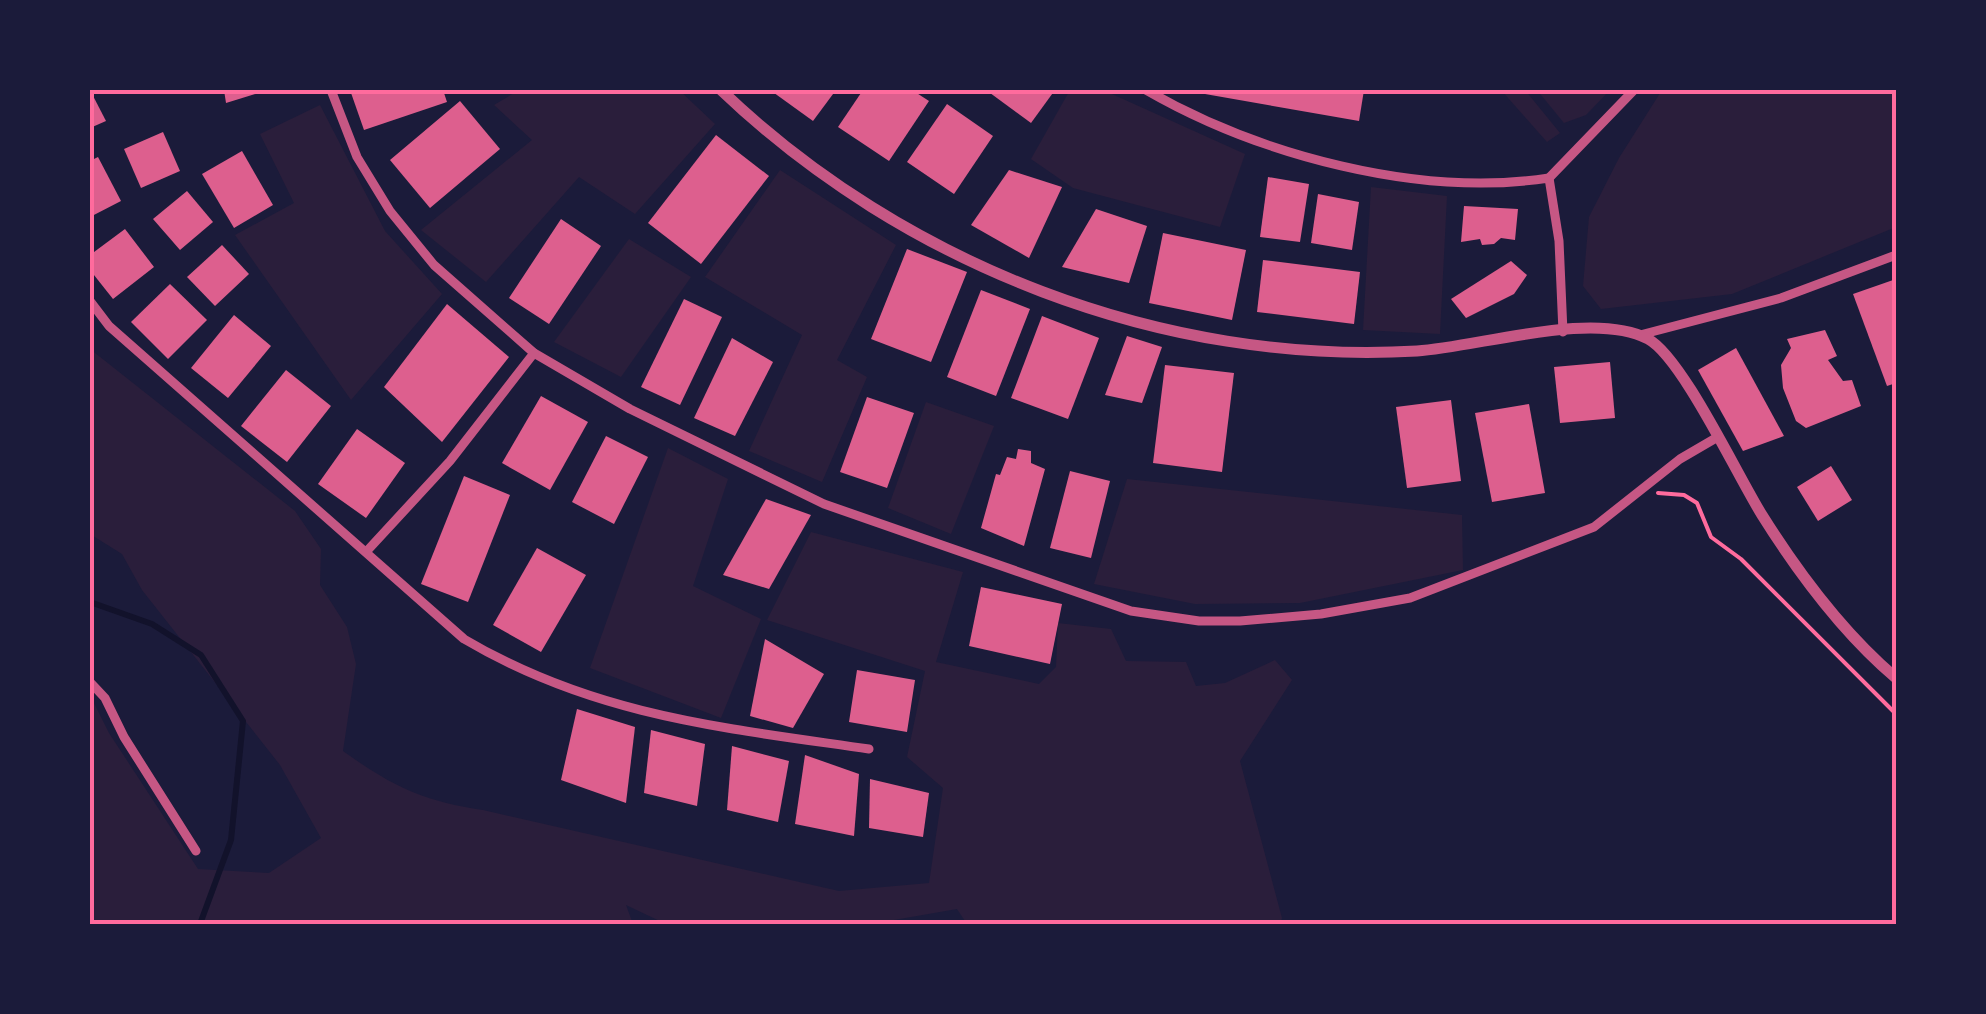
<svg xmlns="http://www.w3.org/2000/svg" width="1986" height="1014" font-family="'Work Sans',sans-serif">
<style>
.green{fill:#2a1e3b}
.lines{fill:none;stroke-linecap:round;stroke-linejoin:round}
.stream{stroke:#12122b;stroke-width:6}
.building{fill:#dd5f8e}
.path{stroke:#ff6b9d;stroke-width:4}
.minor{stroke:#c65784;stroke-width:9}
.tertiary{stroke:#c65784;stroke-width:11}
.neatline{fill:none;stroke:#ff6b9d;stroke-width:4}
</style>
<rect width="100%" height="100%" fill="#1b1b3a"/>
<g class="green">
<polygon points="519,90 679,90 715,124 635,214 579,177 486,282 421,230 532,140 494,105"/>
<polygon points="1070,90 1103,90 1245,154 1220,227 1073,188 1031,159"/>
<polygon points="1501,90 1525,90 1560,133 1547,142"/>
<polygon points="1537,90 1610,90 1586,115 1564,123"/>
<polygon points="1662,90 1896,90 1896,227 1732,294 1601,309 1583,286 1589,217 1619,158"/>
<polygon points="320,105 385,231 442,294 351,400 235,235 294,203 260,134"/>
<polygon points="780,170 896,245 837,360 867,377 822,482 749,451 802,335 705,277"/>
<polygon points="1371,187 1447,196 1440,334 1363,330"/>
<polygon points="629,239 691,277 621,377 554,342"/>
<path d="M90,349L295,511L321,549L320,585L347,627L356,664L343,751C392,786 422,801 483,810L839,891L929,883L943,788L907,757L925,671L767,620L811,532L963,572L936,662L1039,684L1056,667L1058,623L1111,629L1126,661L1186,662L1196,686L1225,683L1275,660L1292,680L1240,761L1282,918L1280,924H967L957,909L871,924H666L626,905L633,924H90V695L109,733L198,869L269,873L321,838L280,765L142,590L122,554L90,534Z"/>
<polygon points="926,402 994,426 951,534 888,508"/>
<polygon points="668,448 728,479 693,586 761,619 721,718 590,668"/>
<polygon points="1127,479 1462,515 1463,570 1300,603 1195,604 1094,584"/>
</g>
<g class="lines">
<polyline class="stream" points="90,602 152,624 201,655 243,721 231,840 200,924"/>
</g>
<g class="building">
<polygon points="90,90 106,121 90,128"/>
<polygon points="224,90 264,90 265,91 226,103"/>
<polygon points="350,90 443,90 447,102 364,130"/>
<polygon points="770,90 836,90 813,121"/>
<polygon points="863,90 912,90 929,101 889,161 838,127"/>
<polygon points="986,90 1055,90 1031,123"/>
<polygon points="1205,90 1364,90 1359,121 1205,94"/>
<polygon points="460,101 500,149 430,208 390,160"/>
<polygon points="947,104 993,136 954,194 907,162"/>
<polygon points="163,132 180,171 141,188 124,149"/>
<polygon points="716,135 769,176 701,264 648,223"/>
<polygon points="242,151 273,205 234,228 202,174"/>
<polygon points="98,157 121,201 90,217 90,161"/>
<polygon points="1009,170 1062,187 1029,258 971,225"/>
<polygon points="1268,177 1309,184 1300,242 1260,237"/>
<polygon points="187,191 213,222 180,250 153,219"/>
<polygon points="1318,194 1359,202 1352,250 1311,243"/>
<polygon points="1464,206 1518,209 1515,240 1501,238 1494,244 1482,245 1480,239 1461,242"/>
<polygon points="1096,209 1147,226 1129,283 1062,267"/>
<polygon points="561,219 601,246 549,324 509,298"/>
<polygon points="125,229 154,267 113,299 90,270 90,255"/>
<polygon points="1163,233 1246,250 1232,320 1149,303"/>
<polygon points="222,245 249,274 215,306 187,277"/>
<polygon points="907,249 967,272 931,362 871,339"/>
<polygon points="1263,260 1360,272 1354,324 1257,312"/>
<polygon points="1511,261 1527,275 1514,294 1466,318 1451,299"/>
<polygon points="1896,279 1896,383 1887,386 1853,294"/>
<polygon points="170,284 207,320 168,359 131,322"/>
<polygon points="981,290 1030,309 996,396 947,377"/>
<polygon points="684,299 722,317 680,405 641,387"/>
<polygon points="447,304 509,357 442,442 384,387"/>
<polygon points="234,315 271,346 228,398 191,368"/>
<polygon points="1042,316 1099,338 1068,419 1011,398"/>
<polygon points="1825,330 1837,356 1828,360 1843,381 1852,380 1861,406 1806,428 1796,421 1783,388 1781,365 1791,348 1787,339"/>
<polygon points="1127,336 1162,347 1142,403 1105,395"/>
<polygon points="732,338 773,362 735,436 694,418"/>
<polygon points="1736,348 1784,436 1743,451 1698,370"/>
<polygon points="1610,362 1615,418 1560,423 1554,367"/>
<polygon points="1165,365 1234,373 1222,472 1153,463"/>
<polygon points="286,370 331,406 287,462 241,426"/>
<polygon points="541,396 588,422 550,490 502,463"/>
<polygon points="867,397 914,413 887,488 840,472"/>
<polygon points="1451,400 1461,481 1407,488 1396,407"/>
<polygon points="1529,404 1545,493 1492,502 1475,413"/>
<polygon points="357,429 405,463 366,518 318,484"/>
<polygon points="606,436 648,457 614,524 572,502"/>
<polygon points="1018,449 1031,451 1031,463 1045,469 1024,546 981,528 996,474 1000,475 1007,457 1016,459"/>
<polygon points="1831,466 1852,500 1818,521 1797,487"/>
<polygon points="1070,471 1110,481 1091,558 1050,548"/>
<polygon points="464,476 510,495 468,602 421,584"/>
<polygon points="766,499 811,515 769,589 723,575"/>
<polygon points="537,548 586,575 541,652 493,625"/>
<polygon points="981,587 1062,604 1050,664 969,646"/>
<polygon points="765,639 824,674 793,728 750,716"/>
<polygon points="857,670 915,680 907,732 849,722"/>
<polygon points="577,709 635,727 626,803 561,780"/>
<polygon points="651,730 705,744 697,806 644,793"/>
<polygon points="732,746 789,761 778,822 727,810"/>
<polygon points="805,755 859,774 854,836 795,824"/>
<polygon points="870,779 929,793 923,837 869,828"/>
</g>
<g class="lines">
<polyline class="path" points="1658,493 1684,495 1697,503 1711,537 1741,559 1896,714"/>
<g class="minor">
<polyline points="331,90 357,157 390,211 434,265 534,353 630,409 824,504 1131,611 1199,621 1240,621 1321,614 1410,598 1594,527 1680,459 1716,438"/>
<path d="M1146,90C1259,155 1419,198 1549,178L1559,241L1563,332"/>
<polyline points="1549,178 1634,90"/>
<path d="M90,301L109,326L464,639C594,716 724,728 869,749"/>
<polyline points="1640,335 1781,298 1896,255"/>
<polyline points="366,552 450,461 534,353"/>
<polyline points="90,682 105,698 124,737 196,851"/>
</g>
<path class="tertiary" d="M721,90C904,265 1163,366 1417,351C1479,347 1593,310 1648,339C1682,357 1738,477 1762,515C1799,574 1843,633 1896,678"/>
</g>
<rect width="1986" height="1014" fill="none" stroke="#1b1b3a" stroke-width="185"/>
<rect x="92" y="92" width="1802" height="830" class="neatline"/>
</svg>
